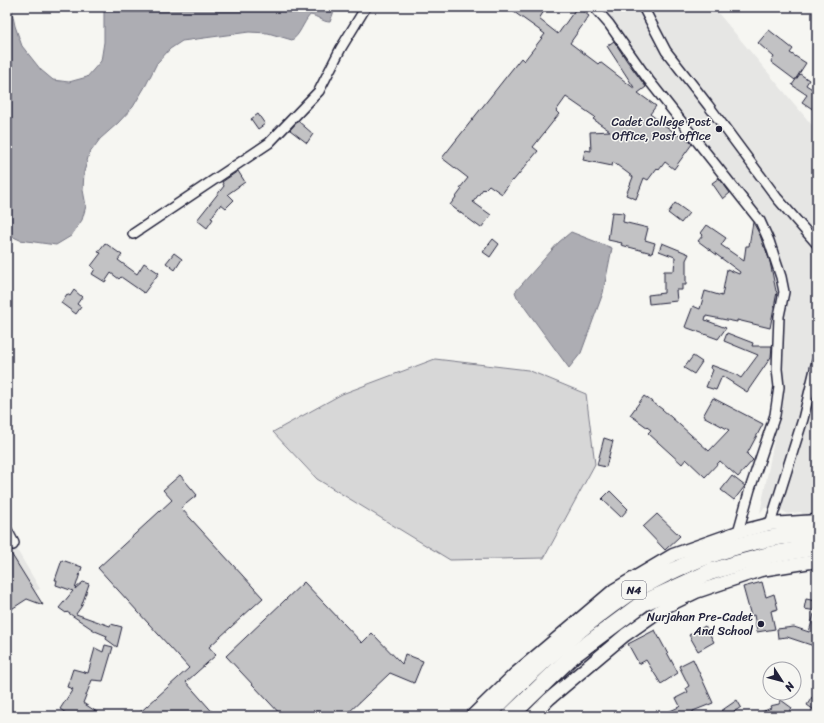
<svg xmlns="http://www.w3.org/2000/svg" width="824" height="723" font-family="Sriracha,sans-serif">
<style>
.built{fill:#e6e6e4}
.green{fill:#d7d7d7;stroke:#7c7c89}
.water{fill:#adadb3;stroke:#757583}
.building{fill:#c2c2c4;stroke:#22223b}
.lines{fill:none;stroke-linecap:round;stroke-linejoin:round}
.street-casing{stroke:#22223b;stroke-width:12}
.secondary-casing{stroke:#22223b;stroke-width:15}
.highway-casing{stroke:#22223b;stroke-width:19}
.street{stroke:#f6f6f2;stroke-width:9}
.secondary{stroke:#f6f6f2;stroke-width:12}
.highway{stroke:#f6f6f2;stroke-width:16}
.poi-dot{fill:#22223b;stroke:#f6f6f2;stroke-width:1.5}
.labels{text-anchor:middle;stroke-width:3;stroke-linejoin:round;paint-order:stroke}
.shield{fill:#f6f6f2;stroke:#626272;stroke-width:1}
.shield-label{font-size:11px;font-weight:bold;fill:#22223b}
.poi-label{font-size:12px;fill:#22223b;stroke:#f6f6f2;text-anchor:end}
</style>
<rect width="100%" height="100%" fill="#f6f6f2"/>
<filter id="ink" filterUnits="userSpaceOnUse"><feTurbulence type="fractalNoise" baseFrequency=".025" numOctaves="2"/><feDisplacementMap in="SourceGraphic" scale="8" xChannelSelector="R" yChannelSelector="G"/><feConvolveMatrix kernelMatrix="1 2 1 2 8 2 1 2 1" color-interpolation-filters="sRGB"/></filter>
<g filter="url(#ink)">
<g class="built">
<polygon points="596,7 713,7 817,131 817,514 803,515 801,512 788,514 776,507 764,508 760,513 780,409 779,369 781,316 787,291 772,240"/>
<polygon points="7,533 40,589 7,602"/>
</g>
<polygon class="green" points="435,359 528,370 586,394 595,464 544,558 450,560 317,479 273,432 342,394"/>
<g class="water">
<path d="M7,7H11L15,26L22,46L41,70L53,80L69,82L87,77L101,61L104,42V7H332L334,11L330,22C322,22 318,16 310,15C303,23 300,35 292,40L268,33L249,32L182,41L170,49L157,63L146,85L133,107L118,123L100,139L89,154L84,172L83,190L86,206L82,220L71,236L56,245L20,240L7,234Z"/>
<polygon points="571,232 612,248 603,293 581,353 569,368 517,297 515,292 559,242"/>
</g>
<g class="building">
<polygon points="518,7 538,7 544,11 539,19 558,34 577,7 589,16 570,43 598,64 600,62 635,89 607,46 614,41 627,61 646,87 638,93 656,106 650,114 679,136 681,133 692,144 674,169 665,162 659,170 657,168 648,180 644,178 636,199 626,195 633,177 613,162 612,166 583,160 585,150 591,151 590,132 610,131 593,119 595,117 566,97 556,111 559,114 533,147 538,151 513,181 512,180 502,194 489,185 484,190 483,189 473,202 491,215 481,228 450,205 462,189 460,188 468,178 442,158 521,58 524,61 545,34 514,12"/>
<polygon points="769,30 793,49 790,53 806,63 795,80 771,62 774,57 758,43"/>
<polygon points="800,74 809,80 806,85 817,92 817,112 802,102 807,95 792,85"/>
<polygon points="258,114 265,124 258,129 251,119"/>
<polygon points="298,121 313,134 307,143 290,130"/>
<polygon points="238,171 245,182 228,194 234,200 226,208 221,204 211,218 213,219 207,228 197,220 224,186 222,182"/>
<polygon points="719,178 730,193 723,199 712,183"/>
<polygon points="675,203 689,213 681,223 668,213"/>
<polygon points="612,212 624,213 623,222 648,228 645,240 655,243 652,253 621,245 622,243 608,240"/>
<polygon points="753,222 760,235 764,247 765,247 770,262 776,291 777,292 770,328 737,320 737,322 706,316 705,320 726,328 718,339 685,327 693,306 700,309 705,291 722,296 727,269 739,274 740,272 698,241 703,235 701,233 707,225 726,238 721,245 744,261 746,246 749,246"/>
<polygon points="493,239 499,244 490,257 483,252"/>
<polygon points="105,243 122,255 118,260 137,274 144,263 159,273 144,293 121,277 119,279 111,273 105,282 92,274 95,269 91,266 101,253 98,252"/>
<polygon points="662,243 689,254 686,260 686,285 682,285 682,290 676,290 677,301 649,304 648,295 664,293 664,271 674,271 675,257 659,251"/>
<polygon points="174,253 182,259 175,270 166,263"/>
<polygon points="74,290 82,297 77,304 81,307 76,314 61,303 67,294 70,296"/>
<polygon points="727,333 753,343 752,346 772,346 771,357 747,392 722,376 716,390 706,387 713,370 710,368 711,365 735,374 741,378 758,355 724,341"/>
<polygon points="693,356 702,362 694,374 684,368"/>
<polygon points="644,396 662,409 709,451 729,430 703,416 713,398 763,424 747,454 753,460 738,477 720,461 705,477 686,459 682,464 648,433 651,430 630,415"/>
<polygon points="604,438 613,441 606,467 597,465"/>
<polygon points="180,475 197,495 181,508 263,598 209,647 216,655 186,682 216,716 136,716 189,668 98,568 172,500 163,490"/>
<polygon points="732,476 745,486 734,500 721,490"/>
<polygon points="610,491 628,509 621,517 602,499"/>
<polygon points="657,514 680,536 665,550 643,527"/>
<polygon points="7,547 43,605 27,599 7,612"/>
<polygon points="62,560 82,567 75,589 83,582 89,584 81,607 76,614 110,626 111,624 122,627 117,647 106,639 107,636 95,631 67,612 66,613 59,608 73,591 56,585 57,580 55,580"/>
<polygon points="304,582 362,643 372,633 402,664 405,654 423,661 414,683 390,673 345,716 282,716 226,656"/>
<polygon points="762,582 766,597 774,594 778,609 771,611 775,629 757,632 754,615 751,616 743,587"/>
<polygon points="806,599 817,601 817,611 804,609"/>
<polygon points="814,614 817,614 817,647 787,637 778,638 777,629 794,627 809,632"/>
<polygon points="705,626 714,642 698,651 689,635"/>
<polygon points="655,630 678,673 661,684 646,660 639,664 628,644"/>
<polygon points="105,645 113,647 103,681 92,680 83,703 103,716 70,716 60,709 73,689 67,687 73,669 88,673 95,648 103,652"/>
<polygon points="693,659 713,703 693,711 693,713 686,716 659,716 679,707 680,706 676,698 688,692 686,688 689,686 679,666"/>
<polygon points="812,697 817,701 817,712 807,705"/>
<polygon points="737,700 741,707 728,716 725,716 721,711"/>
<polygon points="781,700 792,708 786,716 753,716 771,708 770,706 779,704"/>
</g>
<g class="lines">
<g class="street-casing">
<g id="street">
<polyline points="594,7 609,24 647,78 760,221 769,241 781,277 784,292 779,316 777,369 779,387 775,415 750,489 738,532"/>
<polyline points="643,7 666,51 708,105 777,198 817,244"/>
<polyline points="133,234 269,143 319,91 341,48 366,7"/>
<polyline points="770,524 803,419 817,361"/>
<polyline points="7,530 14,543 13,545"/>
</g>
</g>
<g class="secondary-casing">
<g id="secondary">
<polyline points="472,716 515,674 614,590 673,555 738,532 770,524 817,521"/>
<polyline points="532,716 549,699 625,635 665,607 696,592 761,570 817,561"/>
</g>
</g>
<g class="highway-casing">
<g id="highway">
<path d="M487,716C530,672 575,630 626,595C633,590 642,586 650,582C690,561 733,544 778,537C791,535 804,535 817,534"/>
<polyline points="510,716 573,655 643,603 710,572 739,563 769,555 817,547"/>
</g>
</g>
<use href="#street" class="street"/>
<use href="#secondary" class="secondary"/>
<use href="#highway" class="highway"/>
</g>
</g>
<g class="poi-dot">
<circle cx="719" cy="129" r="4"/>
<circle cx="761" cy="624" r="4"/>
</g>
<g class="labels">
<rect class="shield" x="622" y="581" width="24" height="18" rx="3"/>
<g class="shield-label">
<text x="634" y="594">N4</text>
</g>
<g class="poi-label">
<text x="711" y="126">Cadet College Post<tspan x="711" dy="14">Office, Post office</tspan></text>
<text x="753" y="621">Nurjahan Pre-Cadet<tspan x="753" dy="14">And School</tspan></text>
</g>
</g>
<rect width="824" height="723" fill="none" stroke="#f6f6f2" stroke-width="24"/>
<rect x="12" y="12" width="800" height="699" fill="none" stroke="#22223b" stroke-width="1.5" filter="url(#ink)"/>
<g transform="translate(782 681) rotate(126)"><circle r="19" fill="#f6f6f2" stroke="#a1a1a9"/>
<path d="M0-3L7 15L0 10L-7 15Z" fill="#22223b"/>
<text y="-6" font-size="11" font-weight="bold" text-anchor="middle" fill="#22223b">N</text>
</g>
</svg>
